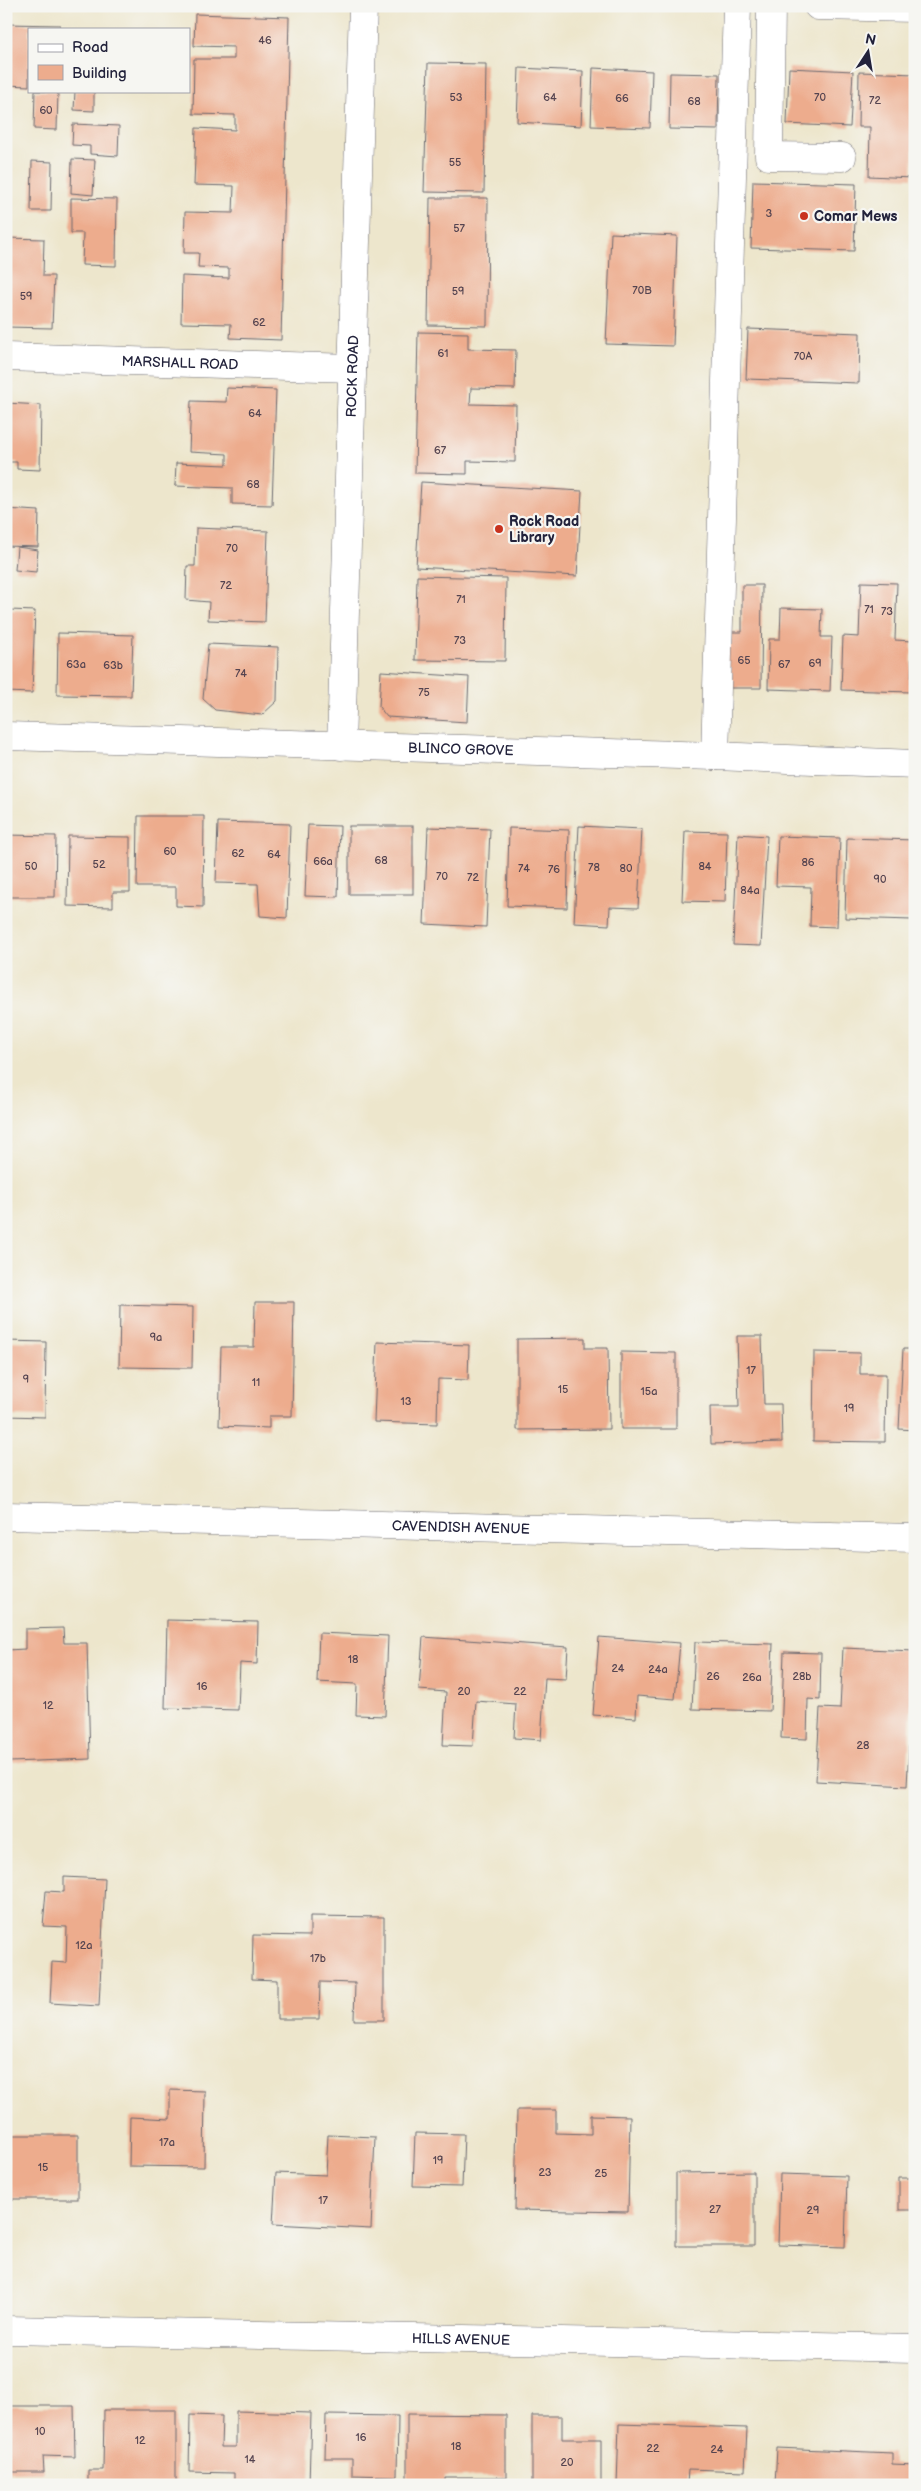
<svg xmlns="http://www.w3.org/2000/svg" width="921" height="2491" font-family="'Balsamiq Sans',sans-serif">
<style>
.building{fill:#edac8d}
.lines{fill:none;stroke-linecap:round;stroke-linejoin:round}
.minor-casing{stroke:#69676e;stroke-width:29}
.minor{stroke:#fff;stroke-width:28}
.poi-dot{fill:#c8321e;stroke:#f6f6f2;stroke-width:2}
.labels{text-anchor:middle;stroke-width:4.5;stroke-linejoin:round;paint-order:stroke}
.number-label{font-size:11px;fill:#554450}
.poi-label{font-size:14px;font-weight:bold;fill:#22223b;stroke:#f6f6f2;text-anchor:start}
.street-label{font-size:14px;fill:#22223b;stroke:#f6f6f2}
</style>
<rect width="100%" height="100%" fill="#f6f6f2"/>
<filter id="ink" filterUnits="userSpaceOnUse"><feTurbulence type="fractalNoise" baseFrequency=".02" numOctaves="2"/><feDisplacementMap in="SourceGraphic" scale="10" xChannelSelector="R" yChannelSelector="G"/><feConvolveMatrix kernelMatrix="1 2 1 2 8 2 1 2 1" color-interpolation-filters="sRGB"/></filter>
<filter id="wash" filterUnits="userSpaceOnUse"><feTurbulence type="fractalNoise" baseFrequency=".0096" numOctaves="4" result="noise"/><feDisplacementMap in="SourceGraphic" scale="20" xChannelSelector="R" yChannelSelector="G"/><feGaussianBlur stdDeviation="1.12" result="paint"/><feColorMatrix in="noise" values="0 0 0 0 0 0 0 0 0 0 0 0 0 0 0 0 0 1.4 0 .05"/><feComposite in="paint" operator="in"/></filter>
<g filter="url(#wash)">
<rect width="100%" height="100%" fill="#ede6cc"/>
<g id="blocks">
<g class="building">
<polygon points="195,14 289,17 281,340 230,338 231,324 181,323 182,276 229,278 229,268 198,267 199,253 184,253 185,212 233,213 234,186 194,185 196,128 235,130 235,115 193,114 194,59 234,59 234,47 194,46"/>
<polygon points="6,24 60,25 60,29 29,29 29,86 6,85"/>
<polygon points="428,63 486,64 484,193 424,192"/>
<polygon points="519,68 583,71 581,126 517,122"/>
<polygon points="593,68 652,71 650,128 591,126"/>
<polygon points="789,68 853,71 850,127 787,124"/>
<polygon points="859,72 915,74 912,178 869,176 870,127 858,127"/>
<polygon points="670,73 719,74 718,130 669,129"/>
<polygon points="35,91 58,91 57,130 34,129"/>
<polygon points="75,91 94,91 94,111 74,110"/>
<polygon points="73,124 119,126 118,156 90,154 90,146 72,145"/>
<polygon points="72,159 95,160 93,195 71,193"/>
<polygon points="32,161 52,162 51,211 31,211"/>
<polygon points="753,181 856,184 854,251 751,248"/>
<polygon points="71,198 117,199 116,266 82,265 83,233 71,233"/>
<polygon points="430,198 488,198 487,326 428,325"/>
<polygon points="611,233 677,236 673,346 606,344"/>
<polygon points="6,238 44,239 43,276 54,276 52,328 6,327"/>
<polygon points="748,329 860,333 859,383 746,379"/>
<polygon points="418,332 468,333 468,349 516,350 515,389 471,388 470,404 516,405 515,462 467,461 467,474 415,473"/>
<polygon points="227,388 276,390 272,505 232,504 232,488 175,486 176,463 227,465 227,454 189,452 191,401 226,402"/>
<polygon points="6,403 41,405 40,470 17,469 17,462 6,462"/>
<polygon points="421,482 582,491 577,576 416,567"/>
<polygon points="6,509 39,511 38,547 6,546"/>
<polygon points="196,528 268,531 265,622 208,620 209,602 186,600 187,566 195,566"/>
<polygon points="17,547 38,550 36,572 15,570"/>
<polygon points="417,576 506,578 505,661 415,660"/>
<polygon points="861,582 897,583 895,640 912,641 911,692 841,690 843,636 859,637"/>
<polygon points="742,585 762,585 761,688 726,688 727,632 742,632"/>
<polygon points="781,608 822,609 821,637 832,637 830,691 768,689 769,639 780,639"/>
<polygon points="10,610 35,611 32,693 6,692 6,642 9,642"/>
<polygon points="58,633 133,635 131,696 57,695"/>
<polygon points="208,644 278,647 277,701 262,715 215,710 203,699"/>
<polygon points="381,671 469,677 467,722 387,717 379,707"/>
<polygon points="138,816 204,816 203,907 176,906 176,887 137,887"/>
<polygon points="218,822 290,824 287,918 260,916 258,884 216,883"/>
<polygon points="308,825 340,826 338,897 305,896"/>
<rect x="349" y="826" width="64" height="68"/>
<polygon points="579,826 642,829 638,908 610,907 609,925 574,923"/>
<polygon points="428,827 490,829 486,927 424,924"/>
<polygon points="509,828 569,830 567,908 507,906"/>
<polygon points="685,831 727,832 725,902 682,901"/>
<polygon points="738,834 767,836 761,946 733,945"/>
<polygon points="6,835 56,836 55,897 6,897"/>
<polygon points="68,836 130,837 130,892 113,892 113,907 67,906"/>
<polygon points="778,836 840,838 837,927 810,926 811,887 776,886"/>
<polygon points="847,838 915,840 912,920 845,918"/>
<polygon points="255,1302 294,1302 292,1416 269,1416 269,1428 219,1426 221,1347 254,1347"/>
<polygon points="120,1305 193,1307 192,1368 119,1367"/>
<polygon points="737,1336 762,1336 764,1404 781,1404 782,1442 711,1444 710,1407 739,1407"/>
<polygon points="585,1338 585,1348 608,1348 609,1429 517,1430 517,1339"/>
<polygon points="6,1341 46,1342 45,1417 6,1416"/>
<polygon points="377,1342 469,1345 468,1380 438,1379 437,1424 374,1422"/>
<polygon points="903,1349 915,1349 915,1430 899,1429"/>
<polygon points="621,1352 676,1353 676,1429 621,1429"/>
<polygon points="814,1352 860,1353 860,1374 886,1374 885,1442 813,1441"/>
<polygon points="167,1620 258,1622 257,1664 240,1663 238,1710 165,1708"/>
<polygon points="63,1628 64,1643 87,1643 90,1759 10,1762 7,1650 25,1649 25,1629"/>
<polygon points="319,1633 388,1636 385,1716 356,1715 357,1684 317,1682"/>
<polygon points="423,1637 568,1647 566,1679 545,1678 541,1740 514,1738 516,1704 476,1701 473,1746 443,1745 446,1692 419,1690"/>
<polygon points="599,1637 680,1643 675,1699 637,1696 636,1718 593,1715"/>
<polygon points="695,1642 773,1644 770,1711 692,1709"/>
<polygon points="843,1648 914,1651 907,1786 816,1781 820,1708 840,1709"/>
<polygon points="784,1652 821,1653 820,1700 808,1699 807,1739 781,1738"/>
<polygon points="64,1877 105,1879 99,2006 50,2003 52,1962 66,1963 67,1927 43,1926 46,1891 64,1892"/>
<polygon points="310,1916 384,1917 384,2020 354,2020 355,1983 320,1982 319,2019 277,2019 277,1980 252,1979 253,1935 310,1936"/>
<polygon points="170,2090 205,2091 204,2167 129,2166 130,2117 170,2119"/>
<polygon points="517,2110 556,2110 556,2133 591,2134 591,2115 630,2116 628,2212 515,2210"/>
<polygon points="415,2133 464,2134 462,2187 413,2186"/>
<rect x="8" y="2135" width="70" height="64"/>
<polygon points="328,2135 375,2137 371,2229 273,2224 276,2173 326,2175"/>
<polygon points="754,2172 754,2246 676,2246 676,2173"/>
<polygon points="780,2174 847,2176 845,2247 778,2245"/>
<rect x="899" y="2178" width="16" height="32"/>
<polygon points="6,2406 74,2406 75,2457 43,2456 44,2472 6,2472"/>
<polygon points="104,2410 176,2410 176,2485 88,2485 88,2470 103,2470"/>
<polygon points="236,2411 311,2413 309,2485 234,2483 234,2473 189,2472 190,2415 222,2416 221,2447 236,2447"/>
<polygon points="407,2414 506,2415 506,2477 445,2477 445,2485 407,2485"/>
<polygon points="326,2415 398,2416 397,2476 352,2475 352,2458 325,2458"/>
<polygon points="532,2416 562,2416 562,2439 601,2439 601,2484 532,2485"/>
<polygon points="619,2424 747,2428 745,2471 688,2469 687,2485 617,2485"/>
<polygon points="777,2448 892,2453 892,2464 915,2465 915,2485 775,2485"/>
</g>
</g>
</g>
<g filter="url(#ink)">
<use href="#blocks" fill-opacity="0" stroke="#69676e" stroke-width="1"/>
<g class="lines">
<g class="minor-casing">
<g id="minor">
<polyline points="771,6 769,156 842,157"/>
<polyline points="818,6 915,8"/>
<path id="s1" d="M6,357L352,368"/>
<path id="s2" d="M6,736L715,756L915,764"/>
<path id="s3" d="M341,746L363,6"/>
<polyline points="715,756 737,6"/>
<path id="s4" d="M6,1516L915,1538"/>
<path id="s5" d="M6,2330L915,2348"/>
</g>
</g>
<use href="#minor" class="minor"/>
</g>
</g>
<g class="poi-dot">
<circle cx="804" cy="216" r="5"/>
<circle cx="499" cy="529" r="5"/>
</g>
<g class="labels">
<g class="number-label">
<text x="265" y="44">46</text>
<text x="456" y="101">53</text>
<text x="550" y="101">64</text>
<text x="820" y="101">70</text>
<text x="622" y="102">66</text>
<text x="875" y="104">72</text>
<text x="694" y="105">68</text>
<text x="46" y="114">60</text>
<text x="455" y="166">55</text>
<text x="769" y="217">3</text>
<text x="459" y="232">57</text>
<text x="642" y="294">70B</text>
<text x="458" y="295">59</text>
<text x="26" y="300">59</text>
<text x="259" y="326">62</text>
<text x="443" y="357">61</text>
<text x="803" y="360">70A</text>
<text x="255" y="417">64</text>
<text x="440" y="454">67</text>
<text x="253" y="488">68</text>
<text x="232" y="552">70</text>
<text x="226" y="589">72</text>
<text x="461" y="603">71</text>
<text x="869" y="613">71</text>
<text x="887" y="615">73</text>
<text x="460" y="644">73</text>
<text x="744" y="664">65</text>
<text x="815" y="667">69</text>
<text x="76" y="668">63a</text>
<text x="784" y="668">67</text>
<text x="113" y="669">63b</text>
<text x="241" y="677">74</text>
<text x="424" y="696">75</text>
<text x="170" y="855">60</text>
<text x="238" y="857">62</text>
<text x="274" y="858">64</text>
<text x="381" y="864">68</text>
<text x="323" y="865">66a</text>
<text x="808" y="866">86</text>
<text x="99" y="868">52</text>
<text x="31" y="870">50</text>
<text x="705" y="870">84</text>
<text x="594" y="871">78</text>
<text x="524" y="872">74</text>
<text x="626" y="872">80</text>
<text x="554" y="873">76</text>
<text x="442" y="880">70</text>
<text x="473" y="881">72</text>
<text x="880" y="883">90</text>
<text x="750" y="894">84a</text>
<text x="156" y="1341">9a</text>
<text x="751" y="1374">17</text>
<text x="26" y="1383">9</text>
<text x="256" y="1386">11</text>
<text x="563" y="1393">15</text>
<text x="649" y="1395">15a</text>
<text x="406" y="1405">13</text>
<text x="849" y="1412">19</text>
<text x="353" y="1663">18</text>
<text x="618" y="1672">24</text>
<text x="658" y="1673">24a</text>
<text x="713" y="1680">26</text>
<text x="802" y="1680">28b</text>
<text x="752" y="1681">26a</text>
<text x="202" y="1690">16</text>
<text x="464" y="1695">20</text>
<text x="520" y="1695">22</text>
<text x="48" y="1709">12</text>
<text x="863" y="1749">28</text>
<text x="84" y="1949">12a</text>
<text x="318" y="1962">17b</text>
<text x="167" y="2146">17a</text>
<text x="438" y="2164">19</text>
<text x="43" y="2171">15</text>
<text x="545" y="2176">23</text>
<text x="601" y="2177">25</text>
<text x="323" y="2204">17</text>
<text x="715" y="2213">27</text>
<text x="813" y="2214">29</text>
<text x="40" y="2435">10</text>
<text x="361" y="2441">16</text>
<text x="140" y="2444">12</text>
<text x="456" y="2450">18</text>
<text x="653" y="2452">22</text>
<text x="717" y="2453">24</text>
<text x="250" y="2463">14</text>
<text x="567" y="2466">20</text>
</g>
<g class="poi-label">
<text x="814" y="221">Comar Mews</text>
<text x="509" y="526">Rock Road<tspan x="509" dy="16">Library</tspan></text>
</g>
<g class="street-label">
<text dy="5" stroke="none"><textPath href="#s1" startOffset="174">MARSHALL ROAD</textPath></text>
<text dy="5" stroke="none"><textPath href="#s3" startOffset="370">ROCK ROAD</textPath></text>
<text dy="5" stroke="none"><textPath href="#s2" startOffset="455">BLINCO GROVE</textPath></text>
<text dy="5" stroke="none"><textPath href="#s4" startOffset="455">CAVENDISH AVENUE</textPath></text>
<text dy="5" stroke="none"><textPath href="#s5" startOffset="455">HILLS AVENUE</textPath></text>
</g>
</g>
<rect width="921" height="2491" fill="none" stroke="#f6f6f2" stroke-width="25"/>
<rect x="28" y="28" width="162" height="65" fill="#f6f6f2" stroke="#a1a1a9"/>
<rect x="38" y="44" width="25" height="8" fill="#ffffff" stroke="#a1a1a9"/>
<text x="72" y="52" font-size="15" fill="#22223b">Road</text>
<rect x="38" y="65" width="25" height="15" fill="#edac8d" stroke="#a1a1a9"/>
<text x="72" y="78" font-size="15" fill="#22223b">Building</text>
<g transform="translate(868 52) rotate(12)" stroke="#f6f6f2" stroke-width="4" paint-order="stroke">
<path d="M0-4L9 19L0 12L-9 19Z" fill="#22223b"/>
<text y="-8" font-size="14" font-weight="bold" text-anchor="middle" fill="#22223b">N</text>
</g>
</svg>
